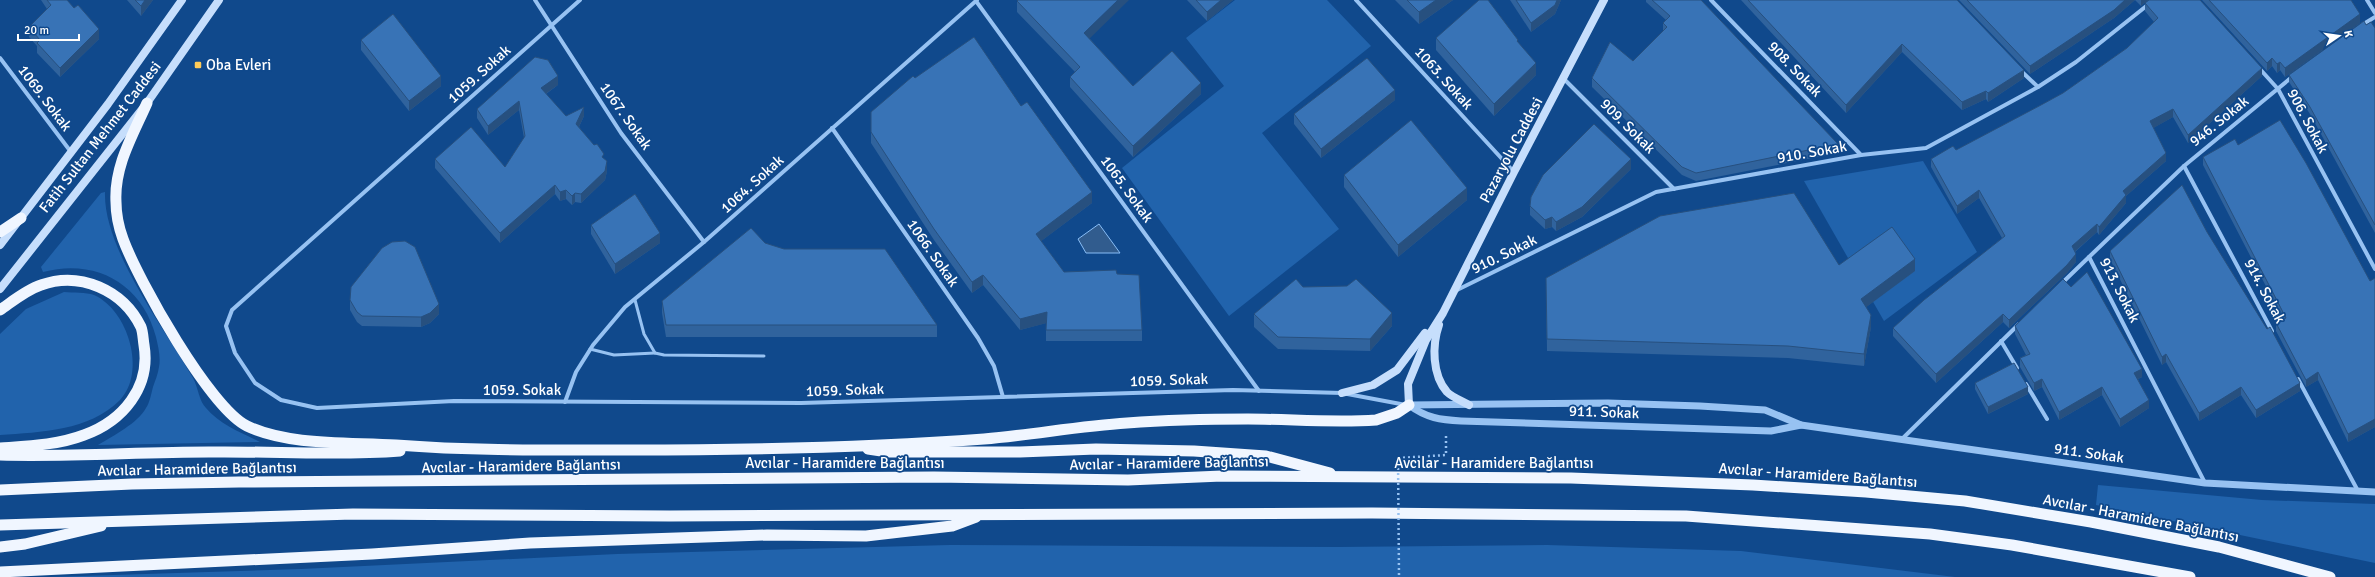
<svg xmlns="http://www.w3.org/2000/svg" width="2375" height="577" font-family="Signika,sans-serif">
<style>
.green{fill:#2163ac}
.water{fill:#315c8e;stroke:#88bdf6}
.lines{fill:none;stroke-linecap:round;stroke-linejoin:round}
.path{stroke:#97c2f2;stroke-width:2.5;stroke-dasharray:2 3;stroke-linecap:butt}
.service{stroke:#97c2f2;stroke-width:3}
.minor{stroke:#97c2f2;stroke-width:4}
.tertiary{stroke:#97c2f2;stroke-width:7}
.secondary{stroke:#c6defc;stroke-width:8}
.trunk{stroke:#f0f6ff;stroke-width:11}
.path-bridge{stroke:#97c2f2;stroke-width:2.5;stroke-dasharray:2 3;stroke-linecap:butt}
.wall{fill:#30639d}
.shaded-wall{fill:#27507f}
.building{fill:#3873b6;stroke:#27507f}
.poi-dot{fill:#ffcb58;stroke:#10498c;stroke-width:1.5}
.labels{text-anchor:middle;stroke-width:3.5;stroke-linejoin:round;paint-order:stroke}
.poi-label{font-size:15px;fill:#fff;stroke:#10498c;text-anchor:start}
.street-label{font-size:15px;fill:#fff;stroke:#10498c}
</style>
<rect width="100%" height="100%" fill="#10498c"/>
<g class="green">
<polygon points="1235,0 1327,0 1371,46 1262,133 1339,229 1229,316 1122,168 1224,86 1186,38"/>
<polygon points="1923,161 1977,252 1884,321 1804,181"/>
<path d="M105,192C103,249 165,329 193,378C198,387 199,401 206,408C219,424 242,433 260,442L98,445C113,436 138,423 146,408C150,402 151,394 153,387C155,381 158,374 159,367C161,357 158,346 156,337C142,283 95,258 43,272L41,267L101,193Z"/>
<path d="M64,292C73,293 86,292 94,295C128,310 147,372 120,400C89,431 41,432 0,435V334L26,309Z"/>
<polygon points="2098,485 2262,500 2375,504 2375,563 2096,505"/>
<polygon points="950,545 1338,547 1547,545 1741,551 1955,577 50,577 301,569 617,554"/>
</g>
<polygon class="water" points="1099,224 1120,253 1086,253 1078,239"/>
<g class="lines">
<polyline class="path" points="1398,458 1446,455 1446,434"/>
<g class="service">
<polyline points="635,300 644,334 655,353 664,355 764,356"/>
<polyline points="590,349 614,355 655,353"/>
</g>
<g class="minor">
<polyline points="535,0 621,133 704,242"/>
<polyline points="580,0 232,310 226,326 235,353 255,383 281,400 317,408 454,401 801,403 1233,390 1342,393 1406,405"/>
<polyline points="1356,0 1514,172"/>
<polyline points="1711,0 1861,155"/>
<polyline points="2367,0 2375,13"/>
<polyline points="976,1 1259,391"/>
<polyline points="2362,25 2375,17"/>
<polyline points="0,58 71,152"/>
<polyline points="2259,68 2278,89 2375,269"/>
<polyline points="2020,70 2038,87"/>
<polyline points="1564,79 1674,189"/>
<polyline points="832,128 978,338 994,366 1003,397"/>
<polyline points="2184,166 2272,331"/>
<polyline points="2089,257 2184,166 2292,77"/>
<polyline points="2061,284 2089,257 2205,483"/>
<polyline points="1455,291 1656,192 1861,155 1926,148 2038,87 2076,62 2154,0"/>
<polyline points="2001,341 2017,368"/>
<polyline points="2298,379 2358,491"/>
<polyline points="2026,384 2047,419"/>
<polyline points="565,402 576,372 593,345 625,307 704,242 977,0"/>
<polyline points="1901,440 2019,324"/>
</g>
<g class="tertiary">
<polyline points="1409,405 1608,403 1700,406 1765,410 1801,425 2205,483 2375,492"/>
<path d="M1409,405C1426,418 1441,420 1461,421L1771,431L1801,425"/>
</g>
<g class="secondary">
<polyline points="0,245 108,104 182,0"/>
<polyline points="0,289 147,103 219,0"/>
<path d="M1439,325C1432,345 1432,375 1447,392C1452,397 1462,401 1469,405"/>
<polyline points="1342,393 1373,385 1397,370 1425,333"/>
<polyline points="1409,405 1408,384 1426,340 1443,313 1514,172 1604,0"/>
</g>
<g class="trunk">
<path d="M147,103C133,135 114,166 116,202C116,215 119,228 123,239C138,280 210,408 247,426C289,446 350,442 396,445C474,451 552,450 630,450C748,450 866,448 984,439C1032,435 1079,426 1127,423C1167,420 1207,419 1248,419C1290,419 1333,423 1376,420L1397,413L1409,405"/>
<polyline points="0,232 21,218"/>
<path d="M0,310C13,301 26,290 41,285C80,271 123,290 141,327C143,332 143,339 144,345C151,387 123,421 84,435C58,445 28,446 0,448"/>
<polyline points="868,449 888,452 1020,452 1096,449 1194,451 1266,456 1330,473"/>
<path d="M0,455C70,457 139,452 209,452C273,451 337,456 400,451"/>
<polyline points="0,490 132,484 239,482 934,477 1128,480 1222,476 1571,478 1753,485 1866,492 1965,501 2091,522 2219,547 2330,577"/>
<polyline points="0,525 353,514 670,516 1372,513 1686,516 1930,534 2012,545 2190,577"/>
<polyline points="0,547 25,544 101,526"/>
<polyline points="0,572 372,554 530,543 767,535 866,536 952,526 976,517"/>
</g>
<polyline class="path-bridge" points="1398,458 1399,577"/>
</g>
<g class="wall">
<polygon points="41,0 67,0 99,39 60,77 37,53 37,46 29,37 29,27 47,9"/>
<polygon points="127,0 153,0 141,16"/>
<polygon points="1187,0 1233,0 1207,21"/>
<polygon points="1395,0 1453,0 1419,24"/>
<polygon points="1510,0 1561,0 1555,14 1531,32"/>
<polygon points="1646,0 1701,0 1838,144 1838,153 1696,181 1682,175 1592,87 1592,78 1633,61 1663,31 1663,23 1666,20 1646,2"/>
<polygon points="1741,0 1957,0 2024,78 1988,102 1986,99 1962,110 1902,52 1846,113"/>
<polygon points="1959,0 2135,0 2114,18 2030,74"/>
<polygon points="2135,0 2148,0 2141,6"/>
<polygon points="2202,0 2351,0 2360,23 2285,77 2280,70 2277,73 2272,66 2267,71"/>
<polygon points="1017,1 1090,39 1133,86 1201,94 1133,157 1070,87 1070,77 1075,72 1017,12"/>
<polygon points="2145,3 2262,76 2188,143 2173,117 2153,128 2166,161 2126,196 2126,203 2099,235 2097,232 2075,252 2076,262 2067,273 2009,328 2003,322 1936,383 1893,336 1893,328 2002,238 1979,198 1957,214 1931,167 1931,159 1956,150 2041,105 2063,93 2127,48 2154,22 2145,11"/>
<polygon points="2366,25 2375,28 2375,233 2310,114 2289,82 2289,75"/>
<polygon points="1436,38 1518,42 1536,75 1494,116 1436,50"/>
<polygon points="361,40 441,86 409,111 361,50"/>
<polygon points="915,78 1021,106 1092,203 1041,241 1064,272 1117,274 1142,330 1142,341 1046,341 1046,323 1020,330 983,285 972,293 934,240 871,143 871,112"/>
<polygon points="558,85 546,94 566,116 584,116 579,127 604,159 607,171 605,180 581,203 575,202 572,205 566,199 560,201 555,194 500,243 435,168 435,159 505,167 524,138 519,110 488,135 477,118 477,109"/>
<polygon points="1395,100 1321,158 1294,124 1294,114"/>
<polygon points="2238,145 2370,281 2375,278 2375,427 2348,442 2318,380 2306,387 2276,331 2276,323 2283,319 2203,165 2203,157"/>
<polygon points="1631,169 1582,217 1556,231 1552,227 1545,229 1530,215 1530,206"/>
<polygon points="1344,175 1467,200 1398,257 1344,187"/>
<polygon points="591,225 660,243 615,274 591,234"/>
<polygon points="2207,232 2300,391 2256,418 2241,395 2199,421 2166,362 2162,365 2110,259 2110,251"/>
<polygon points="765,243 937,325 937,337 666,337 662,313 662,301"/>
<polygon points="1839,265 1915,271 1866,307 1871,327 1864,366 1788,358 1547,351 1546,278"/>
<polygon points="1303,287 1392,326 1370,351 1278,349 1254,327 1254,314"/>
<polygon points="350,300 439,314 430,323 421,327 362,326 357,322 350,310"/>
<polygon points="2015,326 2142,377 2138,379 2149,408 2120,427 2102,395 2059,420 2042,387 2034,391 2020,367 2020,358 2026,355 2015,334"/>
<polygon points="1975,383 2028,394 1988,414 1975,389"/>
</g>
<g class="shaded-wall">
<polygon points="145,0 153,0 141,16 141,6"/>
<polygon points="1118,0 1129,0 1084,44 1084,33"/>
<polygon points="1221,0 1233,0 1207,21 1207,12"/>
<polygon points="1436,0 1453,0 1419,24 1419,12"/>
<polygon points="1557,0 1561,0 1555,14 1531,32 1531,23"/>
<polygon points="2125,0 2135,0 2114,18 2030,74 2030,66"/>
<polygon points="2141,0 2148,0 2141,6"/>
<polygon points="2360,14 2360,23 2285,77 2285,68"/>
<polygon points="99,29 99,39 60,77 60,68"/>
<polygon points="1902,44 1902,52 1846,113 1846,105"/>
<polygon points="2272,58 2272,66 2267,71 2267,63"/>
<polygon points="2280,62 2280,70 2277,73 2277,64"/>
<polygon points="1536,63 1536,75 1494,116 1494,104"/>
<polygon points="2262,68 2262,76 2188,143 2188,135"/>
<polygon points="2024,70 2024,78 1988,102 1988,93"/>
<polygon points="441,76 441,86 409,111 409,101"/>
<polygon points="558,76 558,85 541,97 541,88"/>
<polygon points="1201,83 1201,94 1133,157 1133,146"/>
<polygon points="1395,90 1395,100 1321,158 1321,149"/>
<polygon points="1986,91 1986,99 1962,110 1962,102"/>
<polygon points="519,101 519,110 488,135 488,126"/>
<polygon points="584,107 584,116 576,133 576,124"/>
<polygon points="2173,109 2173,117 2150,130 2150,121"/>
<polygon points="2166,153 2166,161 2126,196 2126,203 2099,235 2099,227 2123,191"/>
<polygon points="1631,159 1631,169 1582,217 1556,231 1556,222"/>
<polygon points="607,161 607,171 605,180 581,203 581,194"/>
<polygon points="555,185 555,194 500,243 500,233"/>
<polygon points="1467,188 1467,200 1398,257 1398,245"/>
<polygon points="566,190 566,199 560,201 560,192"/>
<polygon points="1979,190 1979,198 1957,214 1957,206"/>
<polygon points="1092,192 1092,203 1036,245 1036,234"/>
<polygon points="575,193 575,202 572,205 572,196"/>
<polygon points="1552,217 1552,227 1545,229 1545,220"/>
<polygon points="2097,224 2097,232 2072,254 2072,246"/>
<polygon points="660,233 660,243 615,274 615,264"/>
<polygon points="2076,254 2076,262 2067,273 2009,328 2009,320"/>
<polygon points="1915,259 1915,271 1861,311 1861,299"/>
<polygon points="983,275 983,285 972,293 972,282"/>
<polygon points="439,304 439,314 430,323 421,327 421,317"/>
<polygon points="1047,312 1047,323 1020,330 1020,319"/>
<polygon points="1392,313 1392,326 1370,351 1370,339"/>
<polygon points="2003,314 2003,322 1936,383 1936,374"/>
<polygon points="1871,315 1871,327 1864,366 1864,354"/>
<polygon points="2166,354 2166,362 2162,365 2162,357"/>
<polygon points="2142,369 2142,377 2134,381 2134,373"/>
<polygon points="2318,372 2318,380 2306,387 2306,380"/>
<polygon points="2042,379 2042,387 2034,391 2034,383"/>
<polygon points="2300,383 2300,391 2256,418 2256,410"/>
<polygon points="2028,387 2028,394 1988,414 1988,407"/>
<polygon points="2102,387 2102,395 2059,420 2059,412"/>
<polygon points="2241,387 2241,395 2199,421 2199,413"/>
<polygon points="2149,400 2149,408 2120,427 2120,419"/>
<polygon points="2375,419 2375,427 2348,442 2348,434"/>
</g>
<g class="building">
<polygon points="47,0 67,0 74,8 78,5 99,29 60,68 37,43 40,40 29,27 51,5"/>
<polygon points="135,0 145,0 141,6"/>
<polygon points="1018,0 1118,0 1084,33 1133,86 1172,51 1201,83 1133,146 1070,77 1080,67 1017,1"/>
<polygon points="1196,0 1221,0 1207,12"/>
<polygon points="1407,0 1436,0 1419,12"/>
<polygon points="1479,0 1488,0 1518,40 1517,41 1536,63 1494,104 1436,38"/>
<polygon points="1516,0 1557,0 1555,5 1531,23"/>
<polygon points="1652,0 1701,0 1838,144 1696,173 1682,167 1592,78 1610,42 1633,61 1667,27 1663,23 1670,16"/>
<polygon points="1748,0 1957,0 2024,70 1988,93 1986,91 1962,102 1902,44 1846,105"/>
<polygon points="1967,0 2125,0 2114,10 2030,66"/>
<polygon points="2149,0 2200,0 2262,68 2188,135 2173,109 2150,121 2166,153 2123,191 2126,195 2099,227 2097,224 2072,246 2076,254 2067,265 2009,320 2003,314 1936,374 1893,328 1924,300 2005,236 1979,190 1957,206 1931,159 1953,146 1956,150 2041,105 2063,93 2127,48 2158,18 2145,3"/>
<polygon points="2209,0 2351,0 2360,14 2285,68 2280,62 2277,64 2272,58 2267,63"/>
<polygon points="393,14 441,76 409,101 361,40"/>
<polygon points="2364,21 2366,25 2371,22 2375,28 2375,225 2310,107 2289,75"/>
<polygon points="974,37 1021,106 1027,102 1092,192 1036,234 1064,272 1116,270 1117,274 1139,275 1142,330 1046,330 1047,312 1020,319 983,275 972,282 934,229 871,132 871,112 913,76 915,78"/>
<polygon points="535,57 548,60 558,76 541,88 566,116 584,107 576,124 594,145 597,144 604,154 602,157 607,161 605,171 581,194 575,193 572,196 566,190 560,192 555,185 500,233 435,159 471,127 505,167 525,136 519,101 488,126 477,109"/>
<polygon points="1367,58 1395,90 1321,149 1294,114"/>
<polygon points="1411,120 1467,188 1398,245 1344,175"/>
<polygon points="2280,120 2306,163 2370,281 2375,278 2375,419 2348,434 2318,372 2306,380 2276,323 2286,318 2203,157 2235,139 2238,145"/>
<polygon points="1594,124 1631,159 1582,207 1556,222 1552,217 1545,220 1530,206 1531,197 1543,175"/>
<polygon points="2182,185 2207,232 2267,329 2270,327 2300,383 2256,410 2241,387 2199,413 2166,354 2162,357 2110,251"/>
<polygon points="1794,193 1839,265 1892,227 1915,259 1861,299 1871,315 1864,354 1788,346 1547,339 1546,278 1660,216"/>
<polygon points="635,194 660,233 615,264 591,225"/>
<polygon points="751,228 765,243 784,249 885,249 937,325 666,325 662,301"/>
<polygon points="405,241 415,247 439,304 430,313 421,317 362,316 357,312 350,300 351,287 382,248 392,242"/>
<polygon points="2087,272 2142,369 2134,373 2149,400 2120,419 2102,387 2059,412 2042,379 2034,383 2020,358 2030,354 2015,326 2063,279 2071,287"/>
<polygon points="1296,279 1303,287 1347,286 1356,279 1392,313 1370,339 1278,337 1254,314"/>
<polygon points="2014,363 2028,387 1988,407 1975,383"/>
</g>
<rect class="poi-dot" x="194" y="61" width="8" height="8" rx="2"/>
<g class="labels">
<g class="poi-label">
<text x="206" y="70">Oba Evleri</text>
</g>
<g class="street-label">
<text transform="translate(1795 69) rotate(46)" y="5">908. Sokak</text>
<text transform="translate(479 74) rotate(-42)" y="5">1059. Sokak</text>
<text transform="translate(1444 78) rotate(48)" y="5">1063. Sokak</text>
<text transform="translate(45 98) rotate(53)" y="5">1069. Sokak</text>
<text transform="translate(626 116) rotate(55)" y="5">1067. Sokak</text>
<text transform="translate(2219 121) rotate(-39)" y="5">946. Sokak</text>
<text transform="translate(2308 121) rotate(62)" y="5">906. Sokak</text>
<text transform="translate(1628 126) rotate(45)" y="5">909. Sokak</text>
<text transform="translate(100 137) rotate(-52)" y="5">Fatih Sultan Mehmet Caddesi</text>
<text transform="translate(1511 150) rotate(-62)" y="5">Pazaryolu Caddesi</text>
<text transform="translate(1812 152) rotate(-10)" y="5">910. Sokak</text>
<text transform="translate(752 184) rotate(-42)" y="5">1064. Sokak</text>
<text transform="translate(1127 189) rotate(54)" y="5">1065. Sokak</text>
<text transform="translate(933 253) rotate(55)" y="5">1066. Sokak</text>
<text transform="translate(1504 254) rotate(-26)" y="5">910. Sokak</text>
<text transform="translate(2120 290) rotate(63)" y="5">913. Sokak</text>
<text transform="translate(2265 291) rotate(62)" y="5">914. Sokak</text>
<text transform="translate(1169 380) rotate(-2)" y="5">1059. Sokak</text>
<text x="522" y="395">1059. Sokak</text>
<text transform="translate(845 390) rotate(-2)" y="5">1059. Sokak</text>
<text transform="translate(1604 412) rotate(2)" y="5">911. Sokak</text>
<text transform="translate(2089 453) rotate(8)" y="5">911. Sokak</text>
<text x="845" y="468">Avcılar - Haramidere Bağlantısı</text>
<text transform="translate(1169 463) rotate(-1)" y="5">Avcılar - Haramidere Bağlantısı</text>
<text x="1494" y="468">Avcılar - Haramidere Bağlantısı</text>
<text transform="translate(521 466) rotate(-1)" y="5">Avcılar - Haramidere Bağlantısı</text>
<text transform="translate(197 469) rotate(-1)" y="5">Avcılar - Haramidere Bağlantısı</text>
<text transform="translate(1818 475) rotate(4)" y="5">Avcılar - Haramidere Bağlantısı</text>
<text transform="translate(2141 518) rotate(11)" y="5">Avcılar - Haramidere Bağlantısı</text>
</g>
</g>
<g transform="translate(2339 36) rotate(77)" stroke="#10498c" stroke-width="3" paint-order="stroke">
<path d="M0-3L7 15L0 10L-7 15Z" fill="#ffffff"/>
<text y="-6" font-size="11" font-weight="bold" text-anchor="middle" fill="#ffffff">K</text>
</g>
<path d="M18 34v6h61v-6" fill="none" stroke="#ffffff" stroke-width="2"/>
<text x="24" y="34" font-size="12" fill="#ffffff" stroke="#10498c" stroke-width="3" paint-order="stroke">20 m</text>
</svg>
